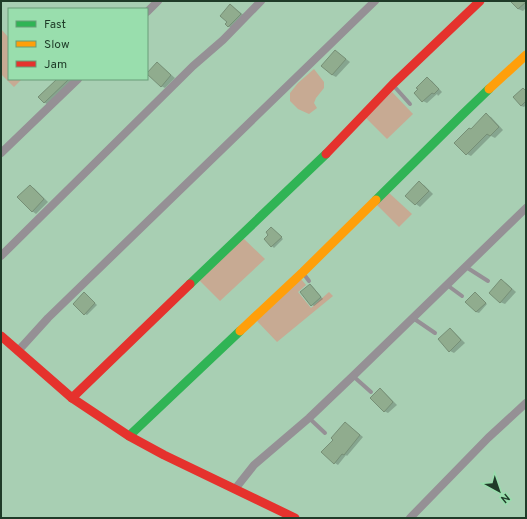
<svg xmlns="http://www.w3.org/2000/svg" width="527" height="519" font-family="Overpass,sans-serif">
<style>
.green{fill:#c7aa93}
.shadow{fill:#0003}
.building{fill:#90ac8e;stroke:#768f76}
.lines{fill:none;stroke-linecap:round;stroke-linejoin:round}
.lane{stroke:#959095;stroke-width:4}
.street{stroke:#959095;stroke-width:8}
.fast{stroke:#30b455;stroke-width:9}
.slow{stroke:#ff9f0a;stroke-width:9}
.jam{stroke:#e5322d;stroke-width:9}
</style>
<rect width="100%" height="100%" fill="#a8cfb3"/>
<g class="green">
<polygon points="1,29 9,38 9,79 22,79 14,87 1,74"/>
<polygon points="314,69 324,82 324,88 316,98 314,103 317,108 309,114 298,109 290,101 290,93 298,83"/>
<polygon points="392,92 413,114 387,139 365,117"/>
<polygon points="388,192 412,214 399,227 376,204"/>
<polygon points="242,237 265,259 220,301 199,280"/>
<polygon points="301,279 306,285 298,292 311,308 329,292 333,296 277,342 257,321"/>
</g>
<g class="shadow">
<polygon points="511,1 526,1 526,8 523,11 518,9"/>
<polygon points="231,5 245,16 233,29 228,26"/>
<polygon points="336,51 350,62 336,77 332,75"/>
<polygon points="157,63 161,66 175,78 165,88 161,86"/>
<polygon points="427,78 432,81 442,92 438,96 437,94 427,103 423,101"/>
<polygon points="58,79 70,79 73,82 48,105 44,102"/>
<polygon points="526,91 526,105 524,107 521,106"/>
<polygon points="486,115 491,117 503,130 495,138 491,136 471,156 467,154 456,143 471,130"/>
<polygon points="419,183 424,185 433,194 420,207 416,204"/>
<polygon points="30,186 34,188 48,202 36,214 32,211"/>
<polygon points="272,228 283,239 274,248 265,239 269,235"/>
<polygon points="502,281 506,283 516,292 505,304 500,302"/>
<polygon points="311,285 313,287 323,299 314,306 312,305"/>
<polygon points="475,293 487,304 479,313 476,312"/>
<polygon points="87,295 97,305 87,315 85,314"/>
<polygon points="450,329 454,332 465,343 454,353 450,351"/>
<polygon points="380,390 384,392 397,405 388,413 384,411"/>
<polygon points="348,425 363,437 347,456 346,455 338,465 335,463 334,440"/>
</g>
<g class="building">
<polygon points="510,1 526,1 526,2 518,9"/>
<polygon points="230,4 241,14 228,27 225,24 227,22 220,16"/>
<polygon points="335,50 346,59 332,75 321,66"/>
<polygon points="157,62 171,75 161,87 147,74 147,73"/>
<polygon points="427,77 439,89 434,94 432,93 422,102 414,93 418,89 416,88"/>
<polygon points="57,79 69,79 44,103 38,97"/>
<polygon points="523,88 526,91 526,101 521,106 513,97"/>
<polygon points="486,113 499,127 490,136 487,134 466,155 454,143 469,128 471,129"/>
<polygon points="419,181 429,191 415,205 405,196"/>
<polygon points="30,185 44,199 32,212 17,197"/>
<polygon points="271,227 282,237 271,247 264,239 268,235 266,232"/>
<polygon points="501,279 512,289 500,303 489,293"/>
<polygon points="310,284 321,297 311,306 300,292"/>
<polygon points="84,292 95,303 84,315 73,304"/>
<polygon points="475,292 486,303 476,312 465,302"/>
<polygon points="450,328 461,340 449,352 438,339"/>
<polygon points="380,388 393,402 384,412 370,398"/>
<polygon points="345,422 360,435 344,455 342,454 334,464 321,452 333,440 331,438"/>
</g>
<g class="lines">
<g class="lane">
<polyline points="393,85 410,104"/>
<polyline points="466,267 488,281"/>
<polyline points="303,273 309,281"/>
<polyline points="447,285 462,296"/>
<polyline points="413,318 435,333"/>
<polyline points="353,376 371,392"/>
<polyline points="309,418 325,433"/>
</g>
<g class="street">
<polyline points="147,12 158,1"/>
<polyline points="1,153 78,79"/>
<polyline points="1,256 193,66 223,40 261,1"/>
<polyline points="18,351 48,318 375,1"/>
<polyline points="235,489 254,465 309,418 353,376 526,208"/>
<polyline points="410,518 488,438 526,403"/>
</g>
<g class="fast">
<polyline points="376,200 462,115 489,89"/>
<polyline points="190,284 326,154"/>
<polyline points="129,436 240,331"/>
</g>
<g class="slow">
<polyline points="489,89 526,55"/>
<polyline points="240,331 303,272 376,200"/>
</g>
<g class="jam">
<polyline points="326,154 393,84 480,1"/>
<polyline points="1,336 72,398 129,436 164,455 295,518"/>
<polyline points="72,398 190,284"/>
</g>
</g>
<rect width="527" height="519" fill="none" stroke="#1f3b28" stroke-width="4"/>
<rect x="8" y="8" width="140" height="72" fill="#99dead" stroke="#689d78"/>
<rect x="16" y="21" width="20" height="6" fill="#30b455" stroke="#689d78"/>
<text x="44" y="28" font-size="12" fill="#1f3b28">Fast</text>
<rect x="16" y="41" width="20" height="6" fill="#ff9f0a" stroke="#689d78"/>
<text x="44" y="48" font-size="12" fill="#1f3b28">Slow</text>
<rect x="16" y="61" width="20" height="6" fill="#e5322d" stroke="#689d78"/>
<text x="44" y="68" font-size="12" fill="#1f3b28">Jam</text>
<g transform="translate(499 491) rotate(140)" stroke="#99dead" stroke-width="3" paint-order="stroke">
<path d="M0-3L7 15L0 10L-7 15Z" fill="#1f3b28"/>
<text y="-6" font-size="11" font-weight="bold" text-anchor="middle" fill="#1f3b28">N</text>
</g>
</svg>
